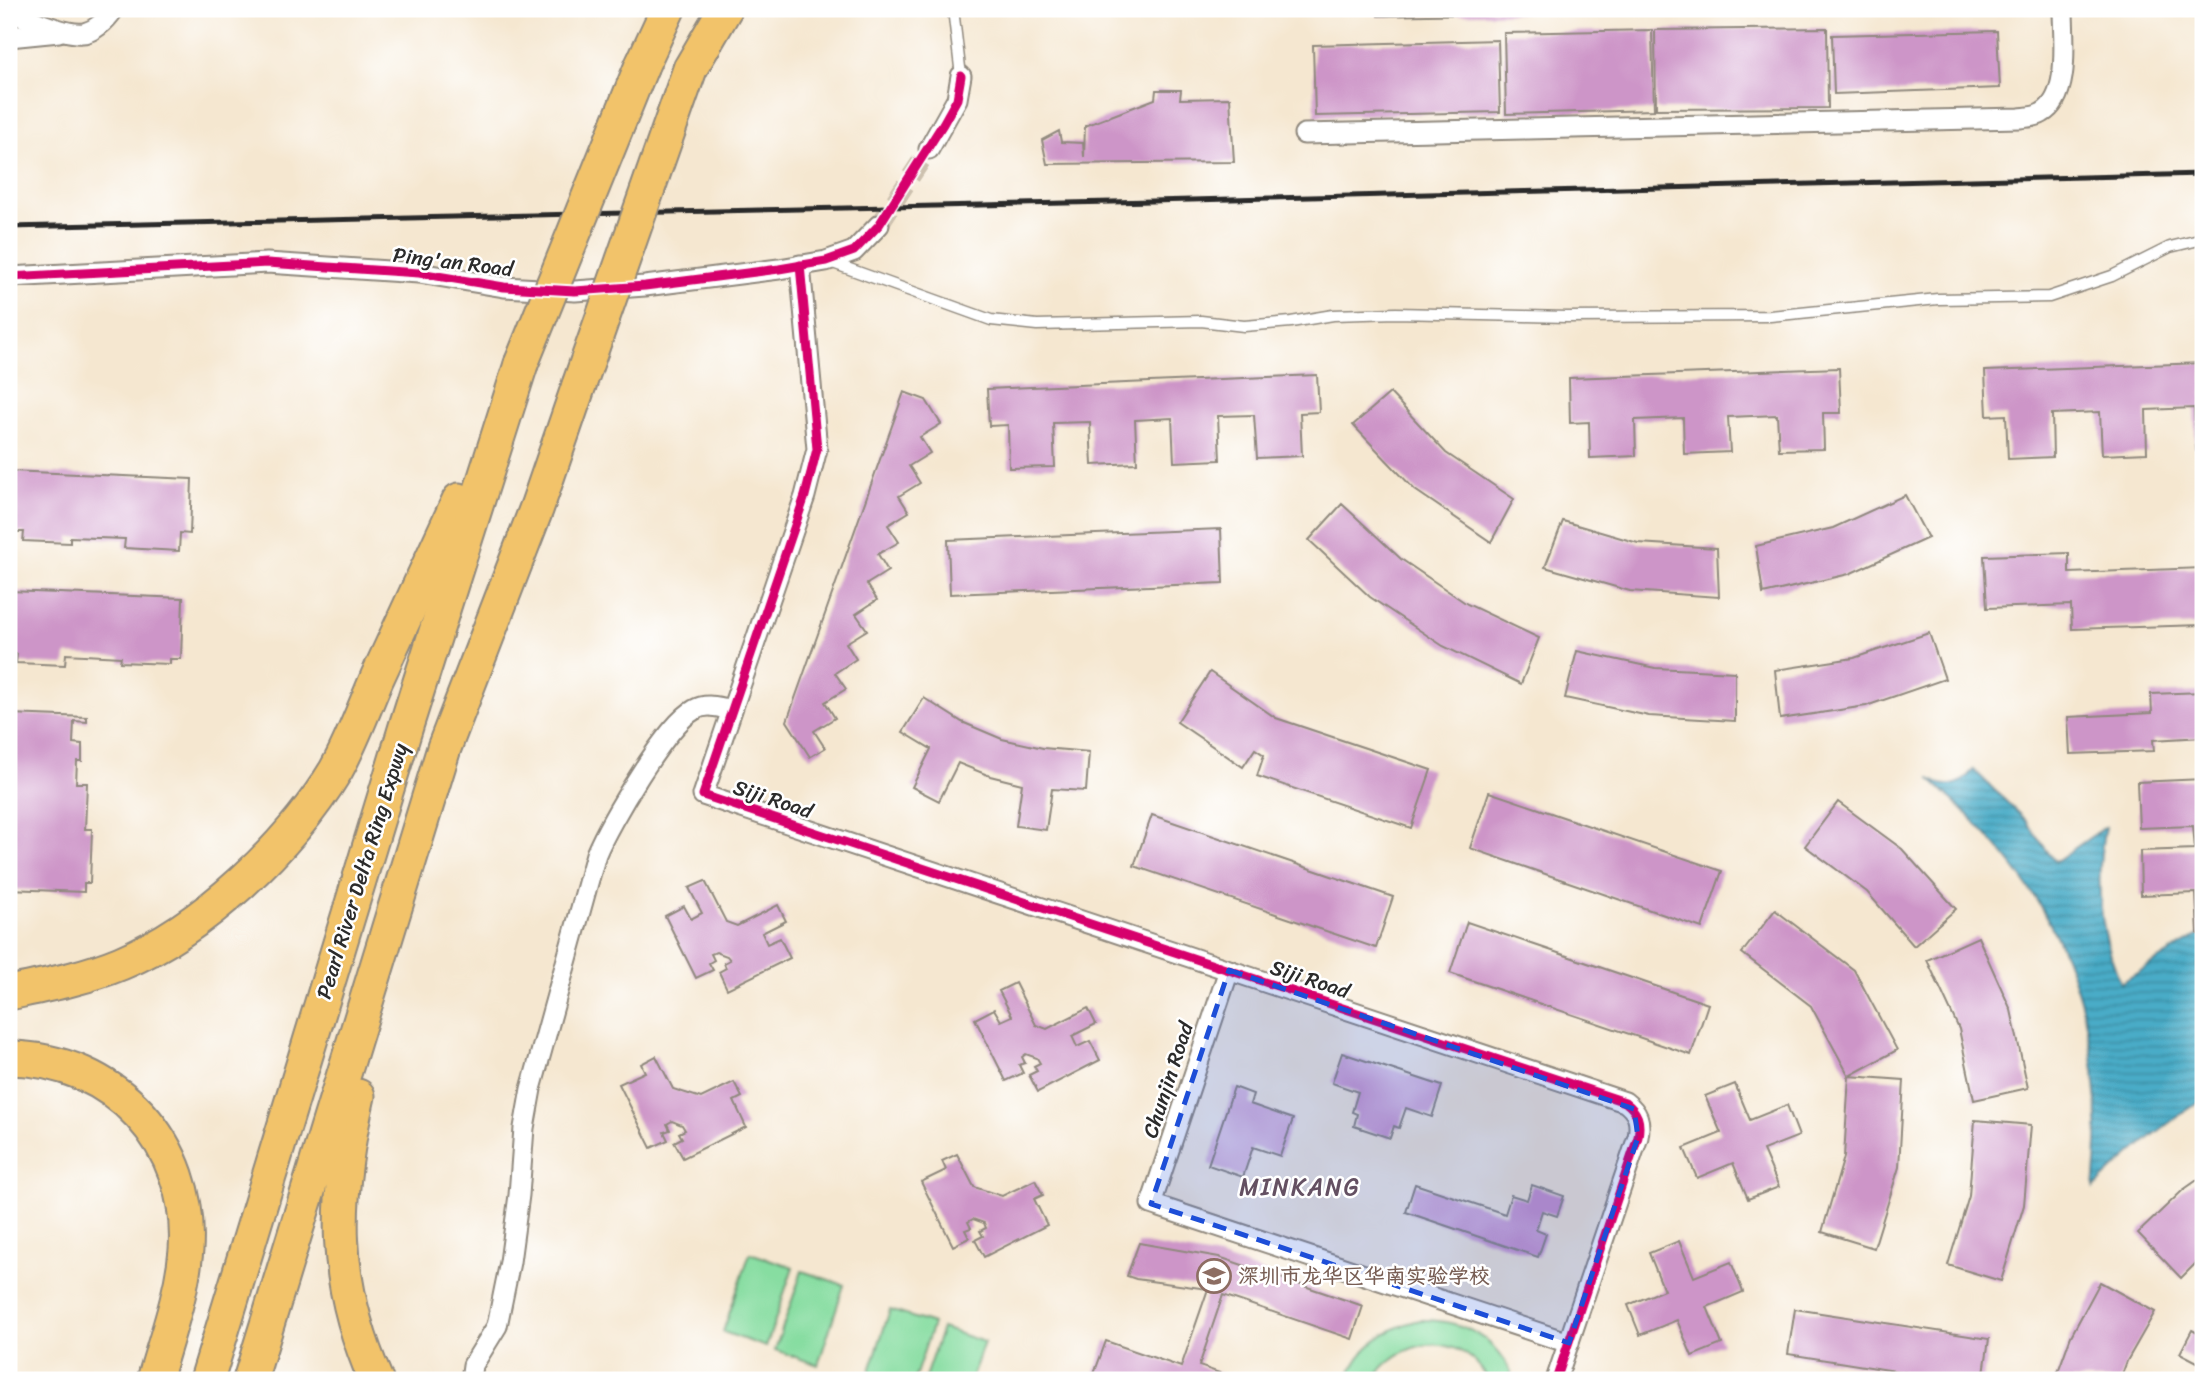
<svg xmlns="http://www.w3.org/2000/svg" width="2212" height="1389" font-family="Sriracha,'LXGW WenKai TC',sans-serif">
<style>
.pitch{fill:#87dda1;stroke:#598466;stroke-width:2}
.water{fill:url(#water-rules);stroke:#3a6c79;stroke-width:2}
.building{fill:#cd95c8}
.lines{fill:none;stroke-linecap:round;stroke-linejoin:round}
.street-tunnel{stroke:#cdc1af;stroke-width:19;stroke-dasharray:19 10;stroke-linecap:butt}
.lane-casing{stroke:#90897e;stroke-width:13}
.street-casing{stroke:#90897e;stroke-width:23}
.highway-casing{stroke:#90897e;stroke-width:37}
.lane{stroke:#fff;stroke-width:10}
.street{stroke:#fff;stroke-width:19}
.highway{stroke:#f2c36a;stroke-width:33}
.rail{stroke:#2b2b2b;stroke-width:5}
.highway-bridge-casing{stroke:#90897e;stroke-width:37;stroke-linecap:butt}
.highway-bridge{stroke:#f2c36a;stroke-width:33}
.cycleway-casing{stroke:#fff;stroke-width:13}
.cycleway{stroke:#d6006c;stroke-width:9}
.marked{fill:#1d4ed8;fill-opacity:0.2;stroke:#1d4ed8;stroke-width:5;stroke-dasharray:14 9;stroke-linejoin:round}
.labels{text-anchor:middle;stroke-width:5;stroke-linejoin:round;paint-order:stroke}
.street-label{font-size:21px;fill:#2b2b2b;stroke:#fff}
.education-label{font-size:21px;font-weight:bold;fill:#785e54;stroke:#fff;text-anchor:start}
.quarter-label{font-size:24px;letter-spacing:2px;fill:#645062;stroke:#fff}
</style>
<defs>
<pattern id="water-rules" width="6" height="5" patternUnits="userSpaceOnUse" patternTransform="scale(1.75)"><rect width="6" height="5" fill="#48acc7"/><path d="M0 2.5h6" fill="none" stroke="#3c8ca2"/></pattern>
</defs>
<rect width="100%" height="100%" fill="#fff"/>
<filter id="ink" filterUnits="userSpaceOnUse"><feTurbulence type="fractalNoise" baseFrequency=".0143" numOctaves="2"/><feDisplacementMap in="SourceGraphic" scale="14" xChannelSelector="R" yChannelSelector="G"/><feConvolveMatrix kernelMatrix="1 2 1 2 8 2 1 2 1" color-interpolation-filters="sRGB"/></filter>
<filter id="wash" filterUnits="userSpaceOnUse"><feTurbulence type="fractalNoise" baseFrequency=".00686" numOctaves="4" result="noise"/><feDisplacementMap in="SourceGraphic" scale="28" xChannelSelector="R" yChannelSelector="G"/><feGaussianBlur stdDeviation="1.57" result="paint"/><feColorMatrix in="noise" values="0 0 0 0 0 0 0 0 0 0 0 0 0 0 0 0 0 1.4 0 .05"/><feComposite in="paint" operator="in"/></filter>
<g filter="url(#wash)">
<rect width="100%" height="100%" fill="#f5e7d0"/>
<g class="pitch">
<polygon points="750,1253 793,1267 766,1347 723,1332"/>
<polygon points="802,1271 844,1285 818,1365 775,1350"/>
<polygon points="890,1310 933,1324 914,1380 867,1380"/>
<path d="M1420,1320C1463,1319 1499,1339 1514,1380H1488C1465,1333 1408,1335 1378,1373L1396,1380H1347C1361,1346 1385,1328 1420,1320Z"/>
<polygon points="942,1328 984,1342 971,1380 924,1380"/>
</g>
<path class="water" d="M1973,769L2026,821L2055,862L2105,827C2094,882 2099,932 2121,983L2197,936L2203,935V962L2198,963L2203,1039V1100C2163,1124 2128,1155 2094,1188C2106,1073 2085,959 2013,866C1988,833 1959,806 1929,778C1946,790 1962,787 1973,769Z"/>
<g id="blocks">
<g class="building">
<polygon points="1377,9 1527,9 1527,13 1378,16"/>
<polygon points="1530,9 1577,9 1577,11 1530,12"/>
<polygon points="1827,28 1828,108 1656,109 1655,30"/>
<polygon points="1652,30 1654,110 1506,114 1504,33"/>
<polygon points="1997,31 2000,88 1834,94 1832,35"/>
<polygon points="1498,40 1500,112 1315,116 1313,45"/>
<polygon points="1156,90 1181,90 1180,99 1230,98 1234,162 1047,164 1042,140 1059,131 1061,142 1083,143 1084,157 1085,126 1155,99"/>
<polygon points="2203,363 2203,451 2196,451 2194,408 2146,410 2147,453 2102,455 2100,412 2052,414 2053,457 2008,459 2006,415 1987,416 1985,371"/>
<polygon points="1839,368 1841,413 1823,413 1824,449 1779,450 1777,415 1728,417 1730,452 1684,454 1683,418 1635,420 1636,456 1590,458 1589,422 1570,423 1569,378"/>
<polygon points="1317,375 1319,412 1300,413 1302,456 1257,458 1254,415 1218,416 1220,460 1174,462 1172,418 1135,420 1137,463 1092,465 1090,422 1053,423 1055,467 1009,468 1008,425 989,426 987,389"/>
<polygon points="904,392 926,400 941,424 920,437 930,453 909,466 920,483 899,496 909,512 888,525 899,542 878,554 888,571 867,584 877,600 856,614 867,630 846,643 856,659 835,673 846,689 825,702 835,718 814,731 825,748 810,757 787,721"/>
<polygon points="1390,393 1446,453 1514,499 1491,542 1415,490 1353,425"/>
<polygon points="9,471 192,479 190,534 180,533 179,551 124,548 125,539 70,537 70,543 23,541 24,532 9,532"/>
<polygon points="1905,495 1928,538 1849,574 1763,594 1756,546 1833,528"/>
<polygon points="1342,504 1401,559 1467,604 1539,638 1521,684 1443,646 1370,597 1309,540"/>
<polygon points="1563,521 1638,543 1717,548 1719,597 1630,591 1545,567"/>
<polygon points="1221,529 1223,583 950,594 948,540"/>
<polygon points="2069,553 2069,573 2203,568 2203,625 2072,629 2071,605 1987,608 1984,556"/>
<polygon points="9,591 183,598 181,659 170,659 170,664 120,662 121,657 66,654 65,665 16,663 17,654 9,654"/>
<polygon points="1929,633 1945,679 1866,706 1780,719 1775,670 1854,658"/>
<polygon points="1577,651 1655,668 1735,672 1735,721 1649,716 1565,698"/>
<polygon points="1210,672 1276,718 1431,770 1411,828 1257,776 1264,755 1255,749 1243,767 1177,722"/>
<polygon points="2203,692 2203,737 2153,740 2154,751 2070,754 2068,717 2152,713 2151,694"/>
<polygon points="924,698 962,722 1002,739 1043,748 1089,752 1086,791 1052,789 1046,830 1016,826 1022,784 990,776 958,763 939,801 912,787 931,749 903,732"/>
<polygon points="9,714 87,717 87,722 74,721 73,743 82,744 82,761 77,761 76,783 87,783 85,829 92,829 90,883 84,883 84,892 9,889"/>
<polygon points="2203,779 2203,934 2198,934 2196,893 2141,895 2140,851 2195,849 2193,826 2139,828 2137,782"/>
<polygon points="1489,792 1722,871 1702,928 1470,848"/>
<polygon points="1838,802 1902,849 1956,909 1914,946 1867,892 1805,846"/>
<polygon points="1152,815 1393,897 1376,948 1134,866"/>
<polygon points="705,881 726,922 737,926 778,905 786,921 762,933 767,944 780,938 790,958 727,989 719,972 726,968 724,963 730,960 727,956 716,952 711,954 714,960 709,963 713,970 696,978 665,916 684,906 691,919 702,913 689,888"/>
<polygon points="1775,910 1854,970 1897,1050 1849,1076 1904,1080 1899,1167 1874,1248 1822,1232 1844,1157 1849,1076 1811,1006 1742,953"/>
<polygon points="1467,922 1708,1004 1691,1055 1450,973"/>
<polygon points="1978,937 2011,1010 2028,1088 1974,1100 1959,1029 1927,960"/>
<polygon points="1015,983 1036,1025 1047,1029 1088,1008 1096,1024 1072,1036 1077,1047 1090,1041 1100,1060 1038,1092 1029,1075 1037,1071 1034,1066 1040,1063 1037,1058 1026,1054 1022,1057 1025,1063 1019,1065 1023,1073 1006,1081 975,1019 994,1009 1001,1021 1012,1016 999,991"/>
<polygon points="1342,1053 1442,1086 1432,1117 1406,1108 1399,1128 1394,1126 1390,1138 1354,1126 1357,1114 1352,1112 1358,1092 1332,1083"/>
<polygon points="656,1056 673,1089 701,1098 734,1082 742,1097 734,1101 746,1127 683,1158 674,1142 682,1138 679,1133 685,1130 682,1125 672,1121 667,1124 670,1130 664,1132 668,1140 651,1148 619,1084 645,1072 641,1064"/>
<polygon points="1735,1084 1750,1120 1787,1105 1799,1136 1763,1150 1779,1187 1748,1199 1733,1163 1697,1178 1684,1148 1721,1133 1705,1096"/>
<polygon points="1234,1087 1253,1094 1250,1104 1293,1119 1280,1156 1253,1147 1243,1177 1208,1165"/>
<polygon points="1975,1120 2031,1125 2024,1205 2001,1281 1948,1265 1969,1196"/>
<polygon points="957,1154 974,1187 1002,1196 1035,1180 1043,1195 1034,1199 1047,1225 984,1257 975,1240 983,1236 980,1231 986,1228 984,1223 973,1219 968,1222 971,1228 965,1230 969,1238 953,1246 921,1182 946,1170 942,1161"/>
<polygon points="2203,1176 2203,1256 2181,1278 2138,1233 2183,1190"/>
<polygon points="1415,1184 1505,1214 1511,1195 1527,1200 1532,1185 1564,1196 1557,1216 1542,1211 1536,1230 1546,1234 1538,1257 1406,1212"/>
<polygon points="1679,1241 1694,1277 1731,1262 1743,1292 1707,1307 1722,1344 1692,1356 1677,1320 1640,1335 1628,1305 1664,1290 1649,1253"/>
<polygon points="1139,1243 1219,1257 1363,1306 1352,1339 1223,1295 1199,1366 1240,1380 1111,1380 1094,1374 1106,1341 1181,1367 1208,1289 1136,1279 1127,1276"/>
<polygon points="2100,1282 2155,1312 2127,1361 2120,1380 2055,1380 2071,1336"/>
<polygon points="1795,1309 1989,1339 1983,1380 1952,1380 1788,1354"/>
<polygon points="2192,1330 2203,1336 2203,1365 2180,1353"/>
</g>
</g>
</g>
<g filter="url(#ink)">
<use href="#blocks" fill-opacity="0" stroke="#90897e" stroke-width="2"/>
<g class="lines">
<polyline class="street-tunnel" points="879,225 929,149"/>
<g class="lane-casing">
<g id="lane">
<polyline points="953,9 961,76"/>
<polyline points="830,262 991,320 1037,325 1201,321 1244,326 1291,322 1333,315 1396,313 1567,317 1770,316 1938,299 2049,297 2112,276 2170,247 2203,239"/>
</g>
</g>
<g class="street-casing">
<g id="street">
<path d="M9,11C27,18 66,36 84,33C97,30 107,19 114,9"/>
<polyline points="9,37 59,32"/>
<path d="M1304,134L2020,118C2027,117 2036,117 2042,113C2071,97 2063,38 2063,9"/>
<polyline points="929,149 957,99 961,76"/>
<path d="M800,265L817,449L805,496L703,795L1625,1102C1638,1112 1641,1121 1638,1137L1556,1380"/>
<polyline points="9,277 267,263 419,273 504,287 575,291 645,286 779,269 826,261 854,251 879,225"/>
<polyline points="1229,970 1151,1204 1569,1343"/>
<path d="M471,1380L473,1365L497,1326L510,1262L519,1195L524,1128L531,1089L596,854C609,823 666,725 694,710C706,703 719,707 731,710"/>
</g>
</g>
<g class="highway-casing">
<g id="highway">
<polyline points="642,65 668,9"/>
<polyline points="690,69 725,9"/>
<path d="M9,993C47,985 85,978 121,963C203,929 290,846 336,770C352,742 364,708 377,678C404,619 432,559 459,500"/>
<path d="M9,1058C115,1059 193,1144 186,1250C182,1295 166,1338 154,1380"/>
<path d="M358,1096C334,1200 332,1281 376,1380"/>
<polyline points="207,1380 407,723 521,364"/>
<polyline points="250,1380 444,748 537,507 579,385"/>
</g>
</g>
<use href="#lane" class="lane"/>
<use href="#street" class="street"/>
<use href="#highway" class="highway"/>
<polyline class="rail" points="9,227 1112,202 2203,174"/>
<g class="highway-bridge-casing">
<g id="highway-bridge">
<polyline points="521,364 642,65"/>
<polyline points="579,385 690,69"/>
</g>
</g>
<use href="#highway-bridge" class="highway-bridge"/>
<g class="cycleway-casing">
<g id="cycleway">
<path d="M800,265L817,449L805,496L703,795L1625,1102C1638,1112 1641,1121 1638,1137L1556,1380"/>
<polyline points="9,277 267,263 419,273 504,287 575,291 645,286 779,269 826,261 854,251 879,225 943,124 957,99 961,76"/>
</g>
</g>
<use href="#cycleway" class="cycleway"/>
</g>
</g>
<path class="marked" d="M1229,970L1634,1109L1638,1137L1569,1343L1151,1204Z"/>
<defs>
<g id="school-ring" transform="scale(1.75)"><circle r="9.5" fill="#fff" stroke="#8d6e63" stroke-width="1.5"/><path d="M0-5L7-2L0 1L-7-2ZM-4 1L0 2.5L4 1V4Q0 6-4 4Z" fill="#8d6e63"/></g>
</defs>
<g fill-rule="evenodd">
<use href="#school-ring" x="1214" y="1276"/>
</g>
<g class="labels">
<g class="street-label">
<text transform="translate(453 262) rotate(7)" y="7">Ping'an Road</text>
<text transform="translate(773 799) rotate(18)" y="7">Siji Road</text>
<text transform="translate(362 871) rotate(-73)" y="7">Pearl River Delta Ring Expwy</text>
<text transform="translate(1310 979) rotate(18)" y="7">Siji Road</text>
<text transform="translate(1168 1080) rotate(-72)" y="7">Chunjin Road</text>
</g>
<g class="education-label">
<text x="1238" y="1283">深圳市龙华区华南实验学校</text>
</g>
<g class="quarter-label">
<text x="1300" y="1195">MINKANG</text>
</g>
</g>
<rect width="2212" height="1389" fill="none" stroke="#fff" stroke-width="35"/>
</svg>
